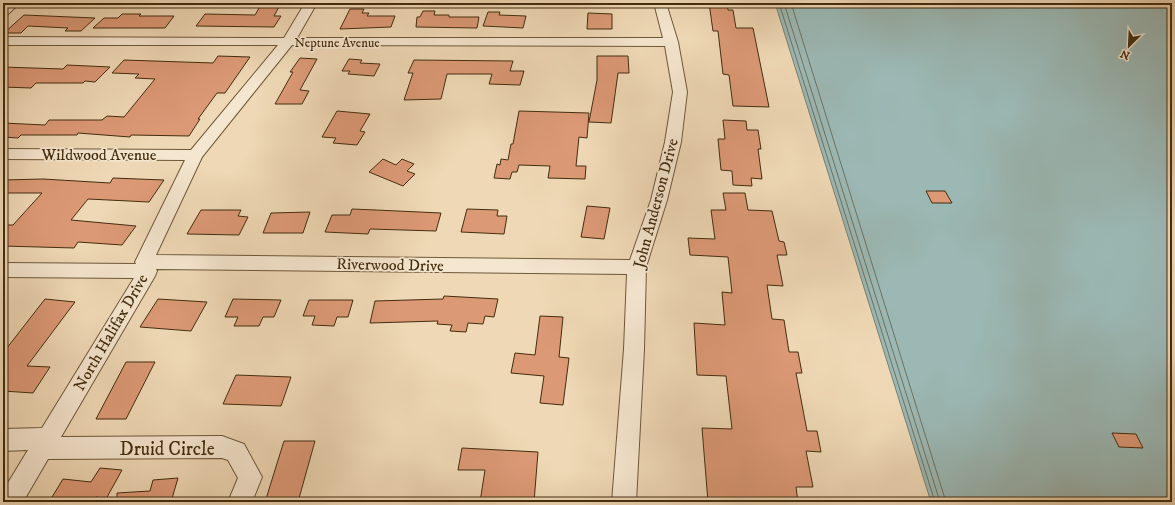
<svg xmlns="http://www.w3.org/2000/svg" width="1175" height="505" font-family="'IM FELL DW Pica',serif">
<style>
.water{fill:#9bb8b4;stroke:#778072}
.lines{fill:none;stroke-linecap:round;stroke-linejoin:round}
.shore{stroke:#6e7261;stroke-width:1}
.building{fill:#dc9976;stroke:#422d0e}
.minor-casing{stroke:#6d5838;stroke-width:2}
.minor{fill:#f5e6cf;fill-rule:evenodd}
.labels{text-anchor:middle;stroke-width:3.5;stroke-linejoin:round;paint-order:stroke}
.far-street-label{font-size:13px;fill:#422d0e;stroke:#f5e6cf}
.street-label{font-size:16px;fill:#422d0e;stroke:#f5e6cf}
.near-street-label{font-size:19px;fill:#422d0e;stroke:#f5e6cf}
</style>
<rect width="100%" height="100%" fill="#efd8b5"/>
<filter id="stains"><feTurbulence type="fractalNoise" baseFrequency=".005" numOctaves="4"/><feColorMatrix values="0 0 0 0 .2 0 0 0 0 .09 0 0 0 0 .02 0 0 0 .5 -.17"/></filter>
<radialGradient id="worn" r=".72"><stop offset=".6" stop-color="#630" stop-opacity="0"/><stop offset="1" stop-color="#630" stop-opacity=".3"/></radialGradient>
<polygon class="water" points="775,3 1172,3 1172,502 931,502"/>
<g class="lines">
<g class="shore">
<polyline points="779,3 935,502"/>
<polyline points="784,3 940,502"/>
<polyline points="791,3 946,502"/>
</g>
</g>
<g class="building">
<polygon points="262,3 281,3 274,16 281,16 274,27 196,26 205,14 255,15"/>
<polygon points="709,3 727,3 728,10 733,10 736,28 753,28 769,107 733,106 729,75 723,74 718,31 713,31"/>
<polygon points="350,9 364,9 362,13 369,13 367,16 395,16 391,27 340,29"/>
<polygon points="423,11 435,11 434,15 449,15 449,17 479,17 477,28 416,27 417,17 420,17"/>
<polygon points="488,12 500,12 499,15 526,16 523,28 483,26"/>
<polygon points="588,13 612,14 612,29 587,29"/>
<polygon points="122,14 141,14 139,16 174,16 165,28 93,28 104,18 118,18"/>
<polygon points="24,15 95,18 81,31 65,31 68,28 28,26 21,33 4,33"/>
<polygon points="218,56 250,57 225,93 217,93 198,119 200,119 189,136 131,135 130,137 78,133 77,135 21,135 18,138 3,137 3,123 45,125 49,120 102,120 107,116 124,117 155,79 135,78 139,74 112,73 124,60 213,63"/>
<polygon points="597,56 628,56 629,73 618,73 611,123 589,122 597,80"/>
<polygon points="300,58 317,59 300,90 309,91 302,104 275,104 293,72 290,72"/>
<polygon points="349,59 362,60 360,63 380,64 374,76 348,74 350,71 342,71"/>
<polygon points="414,60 513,61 510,71 524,71 520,85 489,84 492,74 447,74 441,99 404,100 413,73 408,73"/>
<polygon points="67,65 110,67 95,82 85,81 83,83 36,83 31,88 3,87 3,67 63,69"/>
<polygon points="337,111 370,114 360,131 365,132 357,145 333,143 336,138 322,137"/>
<polygon points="519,111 589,113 587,138 579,137 576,166 586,166 585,179 548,178 550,166 519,165 517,172 512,172 510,179 494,178 497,164 500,165 501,159 508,160 511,144 513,144"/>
<polygon points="723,120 746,121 747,130 758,130 761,149 758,149 762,179 751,178 752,186 733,185 732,171 721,170 718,139 725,139"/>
<polygon points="383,159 396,165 402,159 414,164 407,171 415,174 403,186 369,172"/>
<polygon points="113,178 164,180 149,202 88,199 71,220 136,226 122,245 78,242 74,248 3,246 3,225 13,225 42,193 3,193 3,180 43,179 110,183"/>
<polygon points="926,191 945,191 952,203 932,203"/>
<polygon points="723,193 745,193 748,210 772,211 779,241 784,242 787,255 777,255 783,286 767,285 772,319 784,320 789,352 798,352 802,373 796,373 807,431 817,431 821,452 806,451 813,487 796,487 798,502 708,502 702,428 732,429 726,376 697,375 694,323 725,325 722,292 732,293 728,257 690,255 688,238 715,239 711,210 726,210"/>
<polygon points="587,206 610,208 604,239 581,237"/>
<polygon points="352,209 376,210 441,213 436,231 370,229 368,234 325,232 332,215 350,215"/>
<polygon points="467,209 498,210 497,216 507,216 504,234 461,232"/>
<polygon points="201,210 241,210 238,216 248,217 239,235 187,234"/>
<polygon points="310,212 303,233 263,233 271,213"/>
<polygon points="444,296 498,299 494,317 485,316 483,324 468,323 466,332 450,331 452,325 437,324 438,321 370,323 375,301 443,299"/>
<polygon points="45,299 75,302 27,366 50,367 33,393 3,391 3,353"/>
<polygon points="158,299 207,302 191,331 140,327"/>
<polygon points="233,299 281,300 274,317 263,317 259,326 234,326 238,317 225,317"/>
<polygon points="309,300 353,300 348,317 337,317 334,326 312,325 315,316 303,316"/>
<polygon points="540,316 563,317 559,357 569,358 563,405 540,403 544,376 511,373 515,353 535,355"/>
<polygon points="126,362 155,362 126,419 96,419"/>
<polygon points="236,375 291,377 281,406 223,404"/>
<polygon points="1112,433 1136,434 1143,448 1119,447"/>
<polygon points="284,441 315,441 298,502 265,502"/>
<polygon points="462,448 538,452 534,502 480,502 485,470 458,470"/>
<polygon points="100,468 122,470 106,499 96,497 93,502 49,502 63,479 91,482"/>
<polygon points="178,478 171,502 117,502 117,493 150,491 153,480"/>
</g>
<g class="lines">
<g class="minor-casing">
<g id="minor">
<polygon points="7,3 20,3 7,15 3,16 3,6"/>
<path d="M305,3H317L297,38H663L654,3H666L678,42L687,92L681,142L667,200L646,267L644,349L636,502H612L624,349L627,274L156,269L157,271L155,276L61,437L222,436L244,444L262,477L252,502H228L238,478L228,460L222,458L48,459L23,502H3V491L28,450L3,451V429L42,428L134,278L3,277V263L136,264L135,262L185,160L3,159V149L191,150L278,45H3V37L284,38ZM292,45L665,46L673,92L665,142L651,200L630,260L156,255L202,157Z"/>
</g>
</g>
<use href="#minor" class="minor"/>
</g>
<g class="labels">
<g class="far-street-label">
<text x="337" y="47">Neptune Avenue</text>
</g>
<g class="street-label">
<text x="99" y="160">Wildwood Avenue</text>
<text transform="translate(655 203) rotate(-75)" y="6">John Anderson Drive</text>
<text transform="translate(390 264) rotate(1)" y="6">Riverwood Drive</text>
<text transform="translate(110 332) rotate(-60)" y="6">North Halifax Drive</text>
</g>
<g class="near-street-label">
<text x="167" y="455">Druid Circle</text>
</g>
</g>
<rect width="1175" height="505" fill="none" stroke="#efd8b5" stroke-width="16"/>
<rect x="4" y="4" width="1167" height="497" fill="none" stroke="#422d0e" stroke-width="2"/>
<rect x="8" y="8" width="1159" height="489" fill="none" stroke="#422d0e"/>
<g transform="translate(1129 46) rotate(204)" stroke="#f5e6cf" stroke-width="3" paint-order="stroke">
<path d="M0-3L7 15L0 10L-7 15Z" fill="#422d0e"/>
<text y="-6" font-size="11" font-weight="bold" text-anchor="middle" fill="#422d0e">N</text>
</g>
<rect width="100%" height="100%" filter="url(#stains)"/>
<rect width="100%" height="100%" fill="url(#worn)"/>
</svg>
